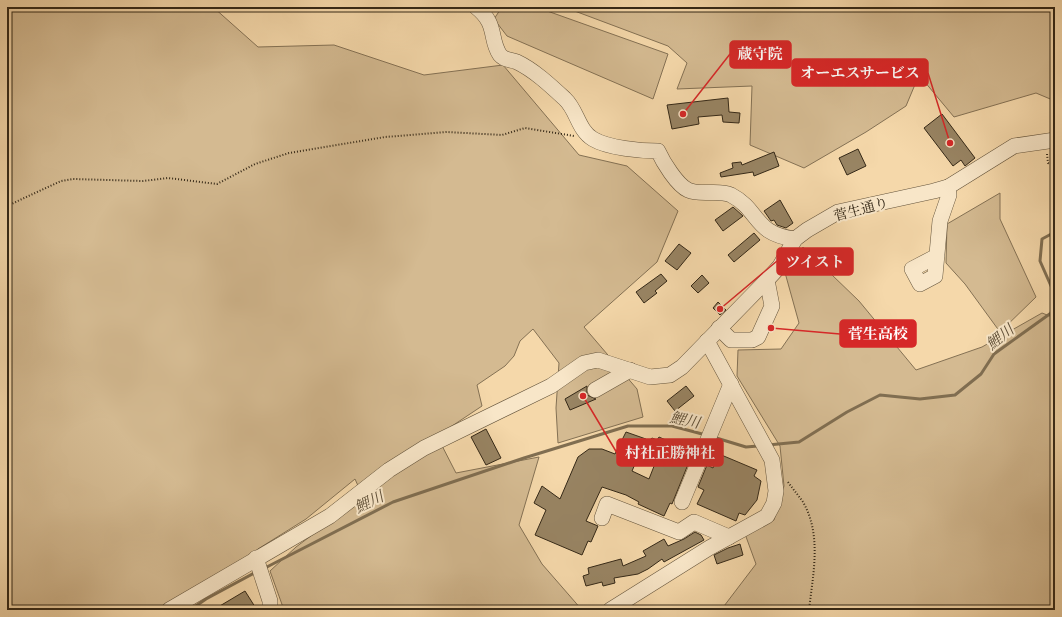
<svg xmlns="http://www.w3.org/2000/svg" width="1062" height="617" font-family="'EB Garamond','Noto Serif JP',serif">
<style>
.green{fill:#d4ba91;stroke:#847154}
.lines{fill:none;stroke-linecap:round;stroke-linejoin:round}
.stream{stroke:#806e51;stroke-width:3}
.building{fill:#988463;stroke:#342817}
.minor-casing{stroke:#64543c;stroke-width:16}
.path{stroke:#342817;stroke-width:2;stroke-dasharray:1 2;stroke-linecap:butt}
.minor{stroke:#f8e6c8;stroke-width:15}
.labels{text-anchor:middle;stroke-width:4;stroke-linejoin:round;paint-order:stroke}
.street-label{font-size:14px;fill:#342817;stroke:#f8e6c8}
.water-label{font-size:15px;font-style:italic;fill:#5a4b34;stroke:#f8e6c8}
.leader{fill:none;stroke:#d62828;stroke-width:1.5}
.callout-dot{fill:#d62828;stroke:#f8e6c8;stroke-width:1.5}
.callout{fill:#d62828;stroke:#d62828;stroke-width:1.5}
.callout-label{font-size:15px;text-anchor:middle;font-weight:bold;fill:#fff}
</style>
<rect width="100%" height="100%" fill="#f5d8aa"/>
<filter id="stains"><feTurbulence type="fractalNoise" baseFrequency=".005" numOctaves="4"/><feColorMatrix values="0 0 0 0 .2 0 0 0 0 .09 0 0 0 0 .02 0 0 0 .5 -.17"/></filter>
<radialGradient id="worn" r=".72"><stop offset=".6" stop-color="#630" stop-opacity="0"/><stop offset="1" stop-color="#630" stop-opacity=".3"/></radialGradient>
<g class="green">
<polygon points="7,7 213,7 258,47 334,45 424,75 503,65 579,155 627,166 678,211 657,262 584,327 637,389 643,417 558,443 556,408 559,363 533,329 520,341 514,356 505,366 477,385 482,406 437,436 456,473 539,457 519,525 542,564 582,610 284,610 270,571 296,547 363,497 355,479 306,519 258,549 250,562 183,610 7,610"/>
<polygon points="502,7 536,7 668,54 653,99 507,36 494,19"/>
<polygon points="564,7 1055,7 1055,101 1036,93 954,117 919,75 906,106 866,132 804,168 750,145 752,86 677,89 687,63 668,46"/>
<polygon points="1000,193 1000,219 1036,297 1000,332 965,284 946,263 947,224"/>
<polygon points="803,247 859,301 916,370 982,347 1042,313 1055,318 1055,610 721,610 756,564 745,534 774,520 784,486 780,446 737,376 738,350 781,349 799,323 784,269"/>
</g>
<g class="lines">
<g class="stream">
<polyline points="713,437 746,447 758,446"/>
<polyline points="768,445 799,442 847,412 880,395 920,399 955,395 981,374 994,354 1051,313 1055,295 1040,261 1042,239 1055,232"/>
<polyline points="263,569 393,502 524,458 628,426 672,426 706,435"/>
<polyline points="190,610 206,599 256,572"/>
</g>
</g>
<g class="building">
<polygon points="728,98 729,112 740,113 739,123 723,122 722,115 698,117 699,124 672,129 667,105"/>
<polygon points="942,114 975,158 965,166 961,160 953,166 924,128"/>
<polygon points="858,149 866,166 847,175 839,158"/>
<polygon points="774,152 779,166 754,176 753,172 721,177 720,173 733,168 732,163 741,162 742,165"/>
<polygon points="780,200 793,223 786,228 777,225 774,220 771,221 764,211"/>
<polygon points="733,207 743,216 723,231 715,220"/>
<polygon points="754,233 760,240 734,262 728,255"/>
<polygon points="679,244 691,253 677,270 665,261"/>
<polygon points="661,274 667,281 655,291 657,293 644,303 636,292"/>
<polygon points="702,275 709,283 698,293 691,286"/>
<polygon points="718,302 726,310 720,315 713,308"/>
<polygon points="587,386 587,395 596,399 570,410 565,399"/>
<polygon points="686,386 694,396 675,411 667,401"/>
<polygon points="486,429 501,458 486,465 471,437"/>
<polygon points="626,432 646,439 632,471 649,479 658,456 656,455 657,452 644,445 652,438 657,440 659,437 693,452 672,504 670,503 664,516 638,504 639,502 626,495 602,487 586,521 598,526 591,542 588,541 582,555 535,535 546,510 534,503 542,486 560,499 578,457 589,449 602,449 615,454"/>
<polygon points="719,454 757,470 754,476 761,481 757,500 745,515 739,513 736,521 697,504 704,490 698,487 707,465 713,468"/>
<polygon points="695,532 701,535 704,540 664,562 662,559 648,569 638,574 614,578 615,583 603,586 602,582 586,586 583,576 589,574 588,568 621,559 623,566 646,556 643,551 664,539 668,546 684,539"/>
<polygon points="740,544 743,555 717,564 714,555 728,548"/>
<polygon points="245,591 257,610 240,610 237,606 234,610 213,610"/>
</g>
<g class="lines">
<g class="minor-casing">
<g id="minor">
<path d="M476,7C498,24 489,39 500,55C505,61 511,59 517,62C534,70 551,86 565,99C577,110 578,130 593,139C608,148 641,151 658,151C663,162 677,185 688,190C701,196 718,189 731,195C760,210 753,234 795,239"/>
<polyline points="937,256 912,269 920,284 935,276 940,221 949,195 948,187"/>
<polyline points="719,328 731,340 752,340 758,337 772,306 767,280"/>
<polyline points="595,390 630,370"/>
<polyline points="682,502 731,384"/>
<polyline points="602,518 607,504 679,532 694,522 729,537"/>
<polyline points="256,558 270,601 270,610"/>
<polyline points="169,610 330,516 389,470 424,448 551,386 584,363 598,360 650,377 670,375 682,367 767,280 780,266 795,239 807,230 838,212 934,191 948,187 1014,146 1055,140"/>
<polyline points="610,610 709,548 767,516 774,503 776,491 772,460 707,341"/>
</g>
</g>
<g class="path">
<polyline points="1047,154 1048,163 1055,166"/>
<polyline points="7,206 61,181 73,179 143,181 168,178 217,184 255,164 289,153 385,137 447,132 502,135 525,128 574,136"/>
<path d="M788,482C793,489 798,495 803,502C822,535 813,574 809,610"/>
</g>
<use href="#minor" class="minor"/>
</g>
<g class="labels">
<g class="street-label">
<text transform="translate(861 209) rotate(-15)" y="5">菅生通り</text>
</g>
<g class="water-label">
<text transform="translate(1000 337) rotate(-39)" y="5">鯉川</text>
<text transform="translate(685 420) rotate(12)" y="5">鯉川</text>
<text transform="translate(369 502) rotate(-26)" y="5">鯉川</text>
</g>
</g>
<path class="leader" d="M683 114L730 54M950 143L928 73M720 309L777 261M771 328L840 334M583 396L617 453"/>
<g class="callout-dot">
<circle cx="683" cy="114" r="4"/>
<circle cx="950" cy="143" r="4"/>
<circle cx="720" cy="309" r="4"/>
<circle cx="771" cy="328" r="4"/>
<circle cx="583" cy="396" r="4"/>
</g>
<g class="callout">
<rect x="730" y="41" width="61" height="27" rx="4"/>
<rect x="792" y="59" width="136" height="27" rx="4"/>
<rect x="777" y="248" width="76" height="27" rx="4"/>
<rect x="840" y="320" width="76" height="27" rx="4"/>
<rect x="617" y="439" width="106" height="27" rx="4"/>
</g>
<g class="callout-label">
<text x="760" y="59">蔵守院</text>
<text x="860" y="78">オーエスサービス</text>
<text x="815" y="267">ツイスト</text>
<text x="878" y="339">菅生高校</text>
<text x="670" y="458">村社正勝神社</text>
</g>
<rect width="1062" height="617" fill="none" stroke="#f5d8aa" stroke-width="24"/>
<rect x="8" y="8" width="1046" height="601" fill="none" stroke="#342817" stroke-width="2"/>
<rect x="12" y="12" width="1038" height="593" fill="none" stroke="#342817"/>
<rect width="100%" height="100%" filter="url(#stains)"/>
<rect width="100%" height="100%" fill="url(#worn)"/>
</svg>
